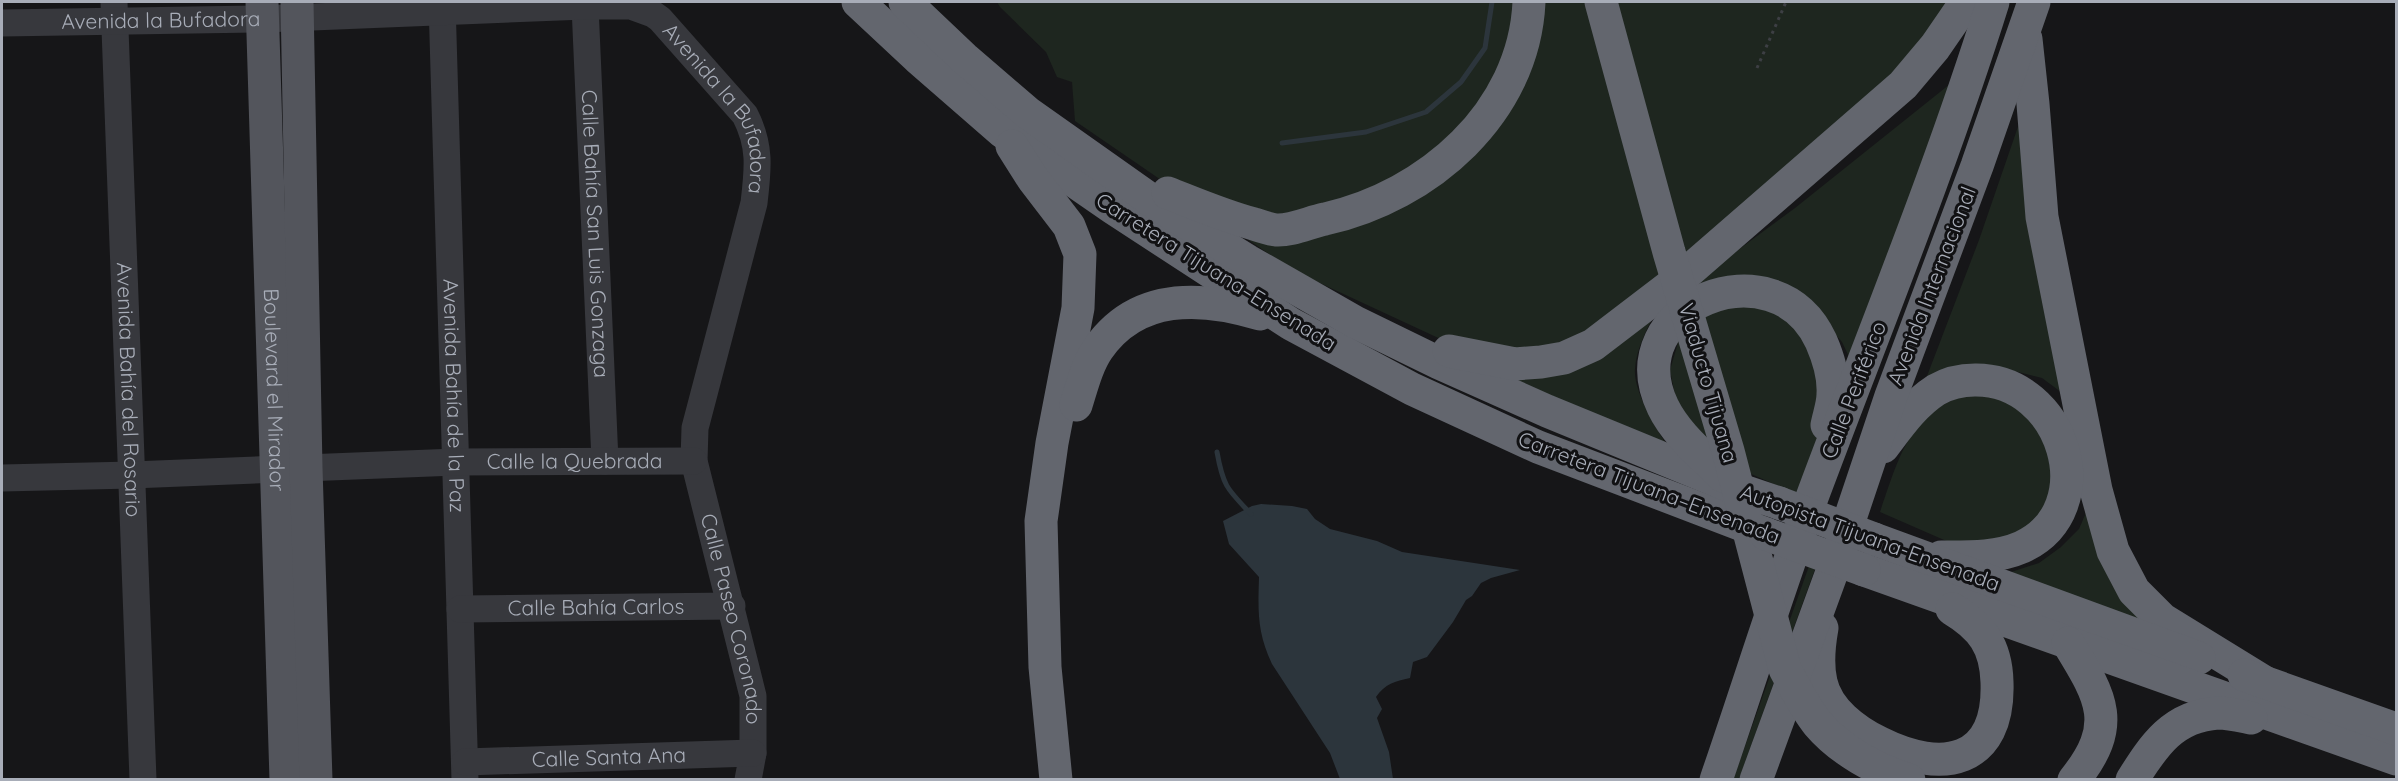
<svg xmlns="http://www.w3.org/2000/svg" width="2398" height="781" font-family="Quicksand,sans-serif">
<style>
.green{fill:#1e261f}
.water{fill:#2c353c}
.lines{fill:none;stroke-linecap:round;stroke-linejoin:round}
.stream{stroke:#2c353c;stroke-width:5}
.path{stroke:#3d3f44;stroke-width:3;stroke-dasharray:3 4.5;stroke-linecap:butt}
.minor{stroke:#37383d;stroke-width:27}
.major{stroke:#53555c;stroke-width:33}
.highway{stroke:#63666e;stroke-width:33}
.highway-bridge{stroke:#63666e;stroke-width:33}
.labels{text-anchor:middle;stroke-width:6;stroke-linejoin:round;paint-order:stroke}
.street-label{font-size:21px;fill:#a8adb8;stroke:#111113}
</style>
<rect width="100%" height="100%" fill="#161618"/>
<g class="green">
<polygon points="997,2 1952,2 1916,55 1596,337 1544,358 1447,342 1294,271 1075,121 1072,82 1057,77 1046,52 1000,7"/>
<path d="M1960,76L1852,363L1842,342L1809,304L1656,312C1647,328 1636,350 1635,369C1633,392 1658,431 1670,450L1510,377L1627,332L1795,208Z"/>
<polygon points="2032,86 2104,494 2158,631 2005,574 2039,563 2061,547 2079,529 2088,508 2069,398 2042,378 1990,365 1970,367 1919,397 1979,240"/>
<polygon points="1746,302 1794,317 1828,364 1808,499 1724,462 1681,425 1670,370 1680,336 1694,319"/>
<path d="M1966,395L2012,398L2048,425L2058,491L2016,541L1951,543L1880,512C1898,461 1908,413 1966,395Z"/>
<polygon points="1809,566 1815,569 1739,779 1733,780"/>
</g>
<path class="water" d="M1261,504L1292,506L1307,509L1315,519L1330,529L1377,541L1402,552L1520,570L1491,578L1481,583L1472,596L1466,600L1453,622L1427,657L1413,662L1410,678C1395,681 1385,684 1376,697L1382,709L1377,718L1389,752L1393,779H1340L1330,753L1272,664C1257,632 1258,612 1259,577L1229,544L1223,521L1252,506Z"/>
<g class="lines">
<g class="stream">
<polyline points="1282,143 1366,132 1426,112 1461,82 1485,48 1492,2"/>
<path d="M1217,452C1223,486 1227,489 1251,514"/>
</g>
<polyline class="path" points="1757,68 1786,2"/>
<g class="minor">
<path id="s1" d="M114,2L143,780"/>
<path id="s2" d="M442,2L465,780"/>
<path id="s3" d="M585,6L605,461"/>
<path id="s4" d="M2,23L263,19L585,6H631L653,14L660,19L745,115C761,146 758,169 754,203L695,428L694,461L753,696V753L748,780"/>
<path id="s5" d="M2,478L132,475L456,462L694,461"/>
<path id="s6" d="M460,609L732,606"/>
<path id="s7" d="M465,762L753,753"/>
</g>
<g class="major">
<path id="s8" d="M262,2L286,780"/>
<polyline points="297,2 306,468 316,780"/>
</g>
<g class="highway">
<polyline points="858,2 918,58 1003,132 1113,208 1291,324 1412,389 1538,447 1766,534"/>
<polyline points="905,2 964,58 1028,113 1161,207 1248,261 1355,322 1439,363 1547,411 1737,489 1779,503"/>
<polyline points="2026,39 2033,104 2042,217 2096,490 2113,551 2134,591 2162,619 2266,683"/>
<polyline points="1012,146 1033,179 1069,226 1080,254 1078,308 1052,443 1041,521 1045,667 1056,780"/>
<path d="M1168,193C1196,204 1224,216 1254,224C1260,226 1269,229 1276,230C1291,231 1310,222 1325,219C1428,196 1524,113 1529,2"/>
<polyline points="1449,351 1515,364 1541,362 1564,358 1593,345 1682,277 1903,85 1935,47 1966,2"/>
<path d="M1076,405C1082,386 1087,365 1098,349C1137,293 1201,296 1260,314"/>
<path d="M1883,447C1899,426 1913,405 1936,390C1948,383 1961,380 1975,380C2064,379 2104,509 2022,547C1997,558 1968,557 1941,557"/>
<path d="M1723,476C1702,455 1676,434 1663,407C1614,306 1775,241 1821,341C1828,357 1834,376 1833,394C1833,404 1829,415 1827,425"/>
<polyline points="1874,539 2199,658"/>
<polyline points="1864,570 2396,759"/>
<path d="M1822,628C1819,645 1817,665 1821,682C1827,710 1855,731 1880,743C1942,774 2000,764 1997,682C1996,646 1982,627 1952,609"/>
<path d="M2068,643C2101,697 2119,724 2074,780"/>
<polyline points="2244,675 2396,729"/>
<path d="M1716,780C1749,684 1779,587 1814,492C1875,329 1941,168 1993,2"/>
<polyline points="1756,780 1832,572 1891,396 1977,166 2034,2"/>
<path d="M2132,780C2154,745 2173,716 2218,713C2229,713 2241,716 2251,718"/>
</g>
<g class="highway-bridge">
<path d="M1601,2L1669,252L1728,451L1785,669C1795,688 1805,708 1818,724C1840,750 1876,770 1909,780"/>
<polyline points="1779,503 1874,539"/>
<polyline points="1766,534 1864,570"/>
</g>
</g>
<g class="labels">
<g class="street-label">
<text dy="7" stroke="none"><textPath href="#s4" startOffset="159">Avenida la Bufadora</textPath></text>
<text dy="7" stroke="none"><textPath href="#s4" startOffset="771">Avenida la Bufadora</textPath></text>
<text dy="7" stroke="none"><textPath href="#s3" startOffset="228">Calle Bahía San Luis Gonzaga</textPath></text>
<text transform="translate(1216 272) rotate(32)" y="7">Carretera Tijuana–Ensenada</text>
<text transform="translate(1932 286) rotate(-69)" y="7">Avenida Internacional</text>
<text transform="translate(1708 383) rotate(74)" y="7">Viaducto Tijuana</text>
<text dy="7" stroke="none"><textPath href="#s1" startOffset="388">Avenida Bahía del Rosario</textPath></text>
<text dy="7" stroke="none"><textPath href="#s8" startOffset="388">Boulevard el Mirador</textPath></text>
<text transform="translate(1854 390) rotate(-69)" y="7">Calle Periférico</text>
<text dy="7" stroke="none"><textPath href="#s2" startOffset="394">Avenida Bahía de la Paz</textPath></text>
<text dy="7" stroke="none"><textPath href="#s5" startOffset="573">Calle la Quebrada</textPath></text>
<text transform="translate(1649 488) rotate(21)" y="7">Carretera Tijuana–Ensenada</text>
<text transform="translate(1870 538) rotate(20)" y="7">Autopista Tijuana-Ensenada</text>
<text dy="7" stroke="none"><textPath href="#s6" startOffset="136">Calle Bahía Carlos</textPath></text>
<text dy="7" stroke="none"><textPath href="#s4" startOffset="1308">Calle Paseo Coronado</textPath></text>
<text dy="7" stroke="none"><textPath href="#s7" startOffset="144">Calle Santa Ana</textPath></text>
</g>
</g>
<rect width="2398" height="781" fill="none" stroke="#a8adb8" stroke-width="6"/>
</svg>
